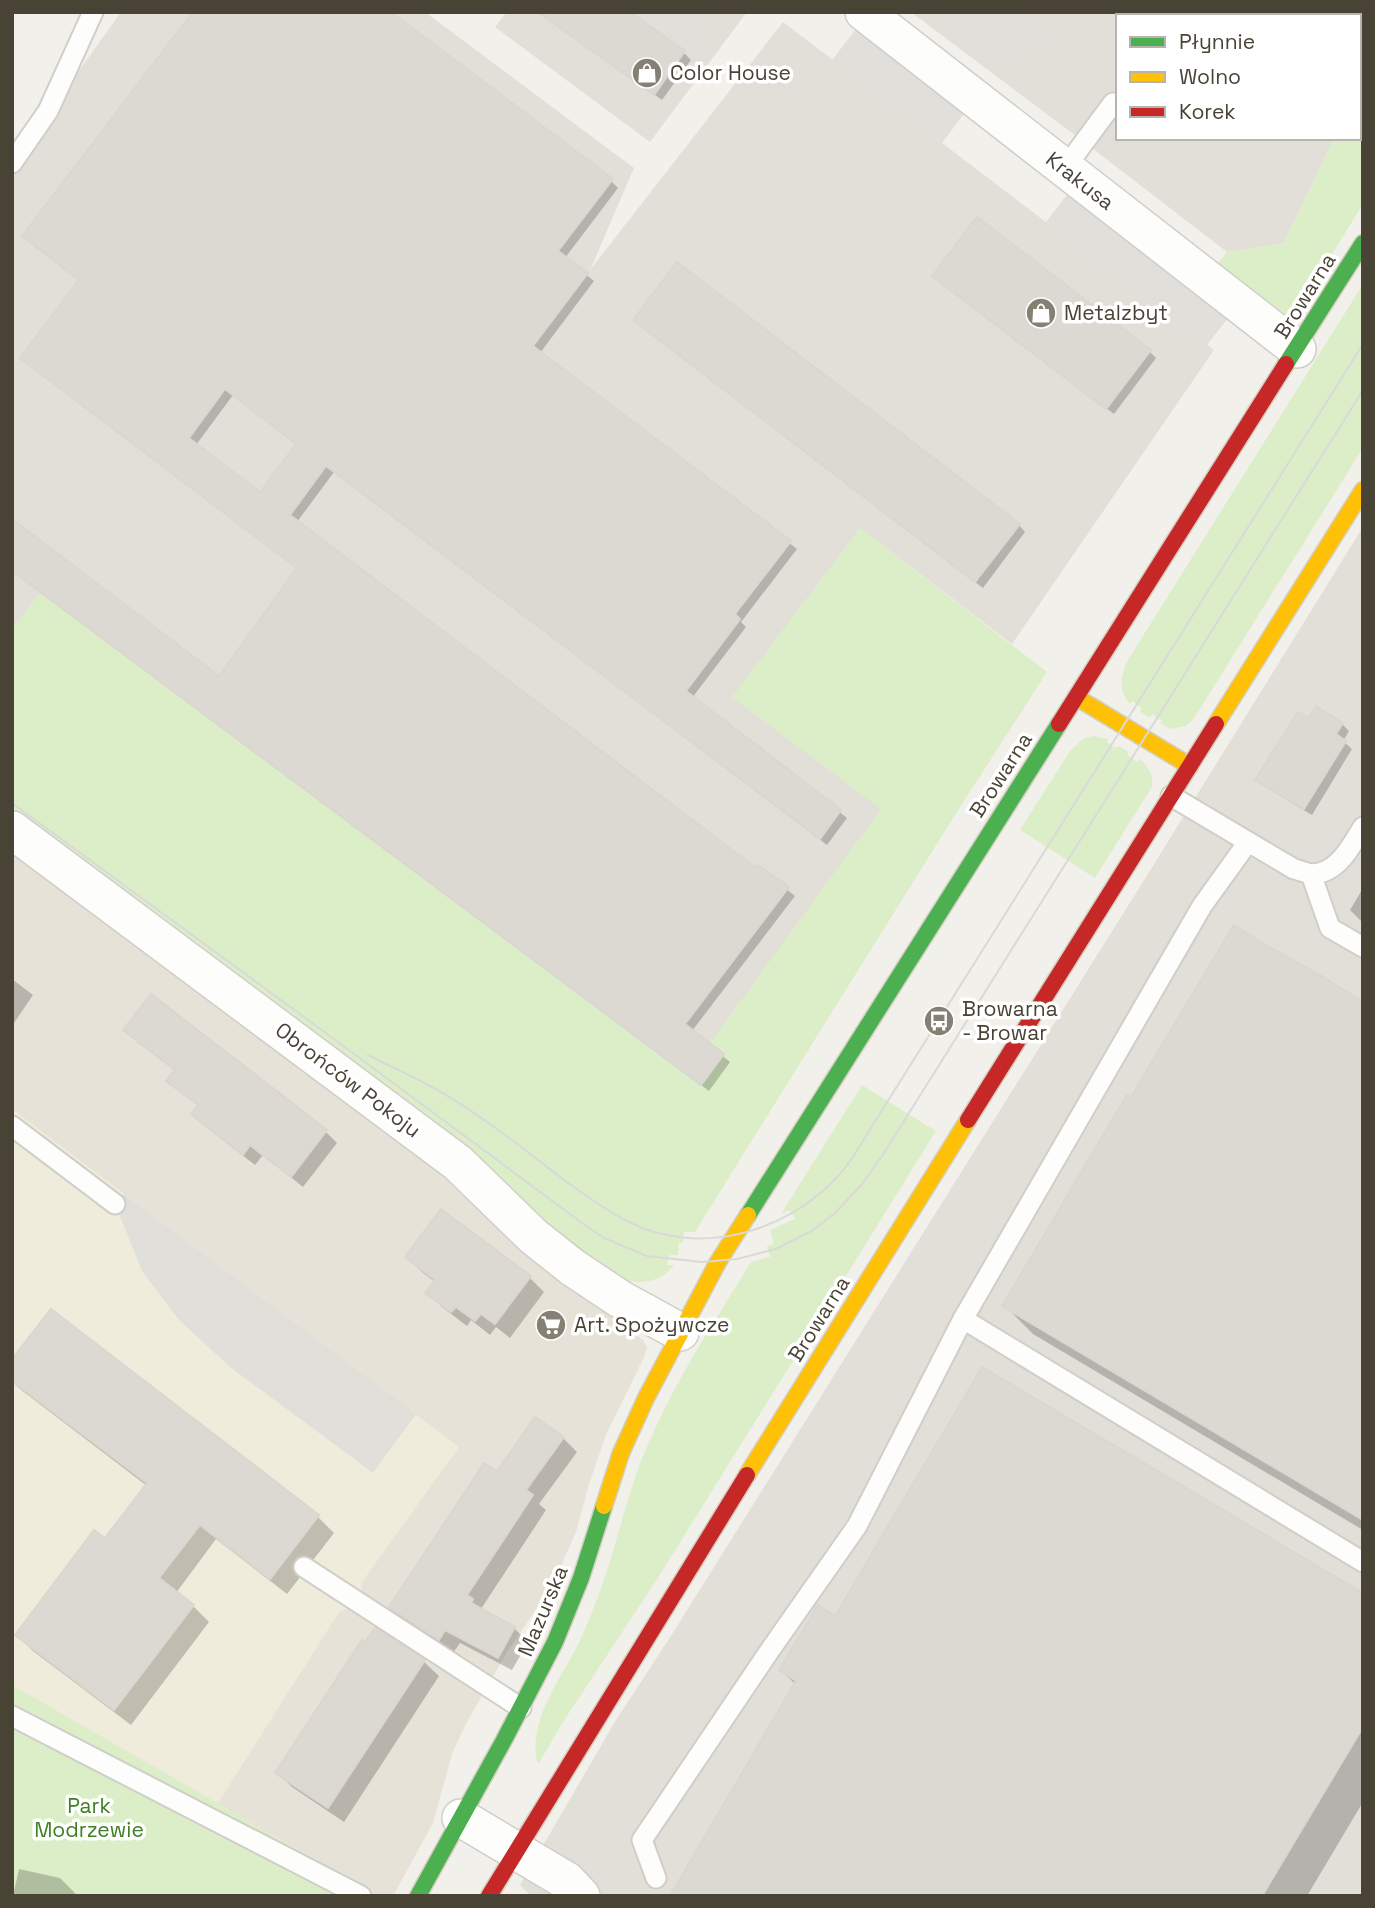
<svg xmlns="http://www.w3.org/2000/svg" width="1375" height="1908" font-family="'Space Grotesk',sans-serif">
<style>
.residential{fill:#e6e2d7}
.industrial{fill:#e2dfd8}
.education{fill:#f0ecdc}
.green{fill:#dceec8}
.parking{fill:#e1dfda}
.shadow{fill:#0003;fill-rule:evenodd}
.building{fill:#dbd9d2;stroke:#dad7d0;stroke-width:2;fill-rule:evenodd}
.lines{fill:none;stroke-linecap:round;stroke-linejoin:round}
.lane-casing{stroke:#d0cec8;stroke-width:23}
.street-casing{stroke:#d0cec8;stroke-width:40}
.fast-casing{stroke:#d2cec1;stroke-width:19}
.slow-casing{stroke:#d2cec1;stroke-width:19}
.jam-casing{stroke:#d2cec1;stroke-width:19}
.lane{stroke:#fdfdfc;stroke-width:19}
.street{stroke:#fdfdfc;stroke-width:37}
.fast{stroke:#4caf50;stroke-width:16}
.slow{stroke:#ffc107;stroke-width:16}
.jam{stroke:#c62828;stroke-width:16}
.tram{stroke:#d9d9d8;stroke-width:2}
.labels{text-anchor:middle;stroke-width:7;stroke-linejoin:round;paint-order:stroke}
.poi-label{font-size:21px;fill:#494335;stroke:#fff;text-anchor:start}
.street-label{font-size:21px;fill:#494335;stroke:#fff}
.park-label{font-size:21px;fill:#3e8023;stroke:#fff}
</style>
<rect width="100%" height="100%" fill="#f2f0ea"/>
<polygon class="residential" points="12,850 438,1167 594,1302 643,1340 647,1347 645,1355 606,1435 589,1484 576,1532 557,1575 542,1601 509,1649 468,1720 453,1751 433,1823 393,1896 361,1896 362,1887 12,1685"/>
<g class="industrial">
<polygon points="121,12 425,12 634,168 590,270 783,22 1214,350 1012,644 873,538 903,797 704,1097 39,596 12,629 12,165"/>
<polygon points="507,12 747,12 650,142 495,27"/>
<polygon points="911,12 1363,12 1363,79 1359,87 1359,16 1118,16 1118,138 1334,138 1284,243 1227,252 1084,142"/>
<polygon points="1363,527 1363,1896 531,1896 520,1885 616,1720 669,1639 1151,869"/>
</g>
<polygon class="education" points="12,1109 459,1447 362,1582 361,1604 339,1612 218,1803 12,1685"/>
<g class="green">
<polygon points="1363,79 1363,204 1281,337 1206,279 1227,252 1284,243 1334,138 1359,138 1359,87"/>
<path d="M1363,284V448L1193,720L1186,726L1170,729L1160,723L1162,721L1152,714L1150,718L1140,712L1142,708L1132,701L1130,704C1118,690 1121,679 1126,663Z"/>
<path d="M860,528L1047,672L948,826L695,1232H684L683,1242L679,1243L678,1255H670L667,1265H674C659,1286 632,1285 611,1275L514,1196L442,1126L12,809V629L41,591L701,1085L724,1054L710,1043L881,809L732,697Z"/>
<path d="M1093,736L1108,739L1107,743L1116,748L1119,746L1128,752L1127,755L1137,762L1140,759C1148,767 1154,774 1152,787L1095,878L1020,830L1070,751L1083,739Z"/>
<path d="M862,1085L936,1131L656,1581L561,1725L539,1763L537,1762C527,1714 569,1670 585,1629C594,1608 602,1586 609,1564C622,1523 631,1482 649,1442C676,1379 715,1321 751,1262L770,1257L767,1246L774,1244L770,1230L795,1219L790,1210L781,1214Z"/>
<polygon points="12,1685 362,1887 361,1896 12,1896"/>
</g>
<g class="parking">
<polygon points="630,12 713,12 685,51"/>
<polygon points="932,12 1019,12 1054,36 996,64"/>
<polygon points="867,15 975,99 942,143 832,60"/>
<polygon points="1079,179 1239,304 1207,345 1046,222"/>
<polygon points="124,1194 416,1414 373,1473 230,1367 179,1320 142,1271 115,1204"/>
</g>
<g class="shadow">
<polygon points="540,12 684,53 691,60 662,100"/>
<path d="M611,181L618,188L565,258L594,281L540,353L797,549L741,622L746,627L692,698L847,818L827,845L334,472L297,522L756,871L759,867L795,896L692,1031L730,1062L709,1091L12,569L219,678L298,569L29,365L81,281L24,236ZM233,395L298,445L260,494L196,445Z"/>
<polygon points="934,276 1149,351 1156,358 1114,414"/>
<polygon points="642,326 1019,525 1025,532 983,588"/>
<polygon points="1310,720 1342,724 1349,731 1343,741 1352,749 1312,815 1264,786 1257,779"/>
<polygon points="1363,888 1363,923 1350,910"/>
<polygon points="12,979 33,995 12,1026"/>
<polygon points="1363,1003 1363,1530 1033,1334 1004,1305 1132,1100"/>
<polygon points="126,1030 325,1131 337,1143 303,1187 263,1155 255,1165 205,1126 194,1114 199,1107 169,1080 176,1071 137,1042"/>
<polygon points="407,1257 529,1277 544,1292 510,1338 496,1327 490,1335 471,1320 467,1326 442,1307 427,1293 435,1282 422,1272"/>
<polygon points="51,1312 318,1517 334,1533 287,1594 216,1539 176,1593 193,1606 209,1622 131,1725 33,1651 17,1635 105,1541 147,1486 20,1389 12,1381"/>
<polygon points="563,1438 577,1452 539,1504 546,1510 481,1609 514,1628 528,1642 512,1670 460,1643 453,1653 405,1621 391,1607 498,1474"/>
<polygon points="1363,1595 1363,1802 1307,1896 672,1896 796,1685 781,1670 835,1618"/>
<polygon points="376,1630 424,1662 439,1676 344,1822 292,1787 277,1773"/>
<polygon points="19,1869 60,1878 75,1893 75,1896 13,1896"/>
</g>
<g class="building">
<path d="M193,12H391L613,179L558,251L588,273L533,346L791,541L735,614L740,619L686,691L841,810L820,839L326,466L290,515L756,868L758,865L789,887L685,1024L724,1054L701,1085L12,571V519L219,676L297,568L20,358L79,280L22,236ZM225,389L296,444L260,492L189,438Z"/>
<polygon points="538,12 630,12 685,51 654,95"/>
<polygon points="977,217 1151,350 1106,409 932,276"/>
<polygon points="677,262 1020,524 975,582 633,320"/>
<polygon points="1316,706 1343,723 1336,734 1346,741 1304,809 1255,780 1298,712 1309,718"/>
<polygon points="1234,925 1271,948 1320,975 1363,1002 1363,1520 1002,1306 1127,1095 1131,1097"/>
<polygon points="151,994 327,1130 291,1177 250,1145 243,1155 191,1114 198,1105 166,1081 175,1070 123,1030"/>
<polygon points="441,1209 531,1276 495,1324 481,1314 475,1321 456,1307 451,1312 425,1293 435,1280 405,1257"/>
<polygon points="51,1309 319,1515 270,1579 200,1525 159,1578 194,1605 114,1710 15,1635 94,1530 105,1538 147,1483 12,1381 12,1359"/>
<polygon points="982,1367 1363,1593 1363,1727 1262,1896 670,1896 796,1681 779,1670 818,1605 835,1616"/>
<polygon points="535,1417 564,1437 526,1490 533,1495 467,1595 473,1599 471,1603 515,1627 498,1658 445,1630 439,1640 389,1607 484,1463 497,1471"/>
<polygon points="375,1628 425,1660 328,1808 275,1773 362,1640 365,1642"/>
</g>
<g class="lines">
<g class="lane-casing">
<g id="lane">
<polyline points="12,163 48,111 93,12"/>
<polyline points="1065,168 1113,103"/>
<path d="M1171,796L1294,869C1299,870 1306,873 1311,874C1338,874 1351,846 1363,827"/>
<polyline points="1311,874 1330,928 1363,947"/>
<polyline points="12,1126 115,1204"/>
<polyline points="963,1319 1363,1562"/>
<polyline points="304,1567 521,1708"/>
<polyline points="12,1716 361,1896"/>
<polyline points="656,1878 642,1840 768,1653 857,1526 963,1319 1202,906 1248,842"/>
</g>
</g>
<g class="street-casing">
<g id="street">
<polyline points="864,12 1297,349"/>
<polyline points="12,830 458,1163 533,1236 572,1267 620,1299 680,1332"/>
<polyline points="461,1818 567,1881 581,1896"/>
</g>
</g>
<g class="fast-casing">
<g id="fast">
<polyline points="1286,364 1363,243"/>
<polyline points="748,1215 1059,724"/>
<polyline points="418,1896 504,1740 555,1642 581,1578 604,1506"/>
</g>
</g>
<g class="slow-casing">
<g id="slow">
<polyline points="1076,697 1190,766"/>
<polyline points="1216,724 1363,490"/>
<polyline points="747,1475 968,1120"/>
<polyline points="604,1506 621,1453 646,1398 718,1262 748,1215"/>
</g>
</g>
<g class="jam-casing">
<g id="jam">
<polyline points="1059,724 1286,364"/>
<polyline points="968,1120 1216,724"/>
<polyline points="489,1896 747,1475"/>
</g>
</g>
<use href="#lane" class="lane"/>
<use href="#street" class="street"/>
<use href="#fast" class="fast"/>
<use href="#slow" class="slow"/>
<use href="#jam" class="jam"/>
<g class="tram">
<polyline points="12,803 319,1028 582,1223 604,1238 630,1249 647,1256 702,1262 737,1259 776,1249 813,1230 835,1213 862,1184 882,1156 1363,390"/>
<path d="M368,1055C389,1066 410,1075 430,1086C453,1098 476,1114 497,1129C540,1160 580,1196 627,1221C698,1258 787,1233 839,1175C851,1162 860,1146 869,1131L1363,344"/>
</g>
</g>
<defs>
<g id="shop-disc" transform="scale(1.575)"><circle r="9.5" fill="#848074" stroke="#fff"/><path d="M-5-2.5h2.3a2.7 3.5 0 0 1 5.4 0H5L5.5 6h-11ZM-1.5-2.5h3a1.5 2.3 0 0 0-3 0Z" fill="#fff"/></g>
<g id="bus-disc" transform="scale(1.575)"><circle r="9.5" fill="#848074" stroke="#fff"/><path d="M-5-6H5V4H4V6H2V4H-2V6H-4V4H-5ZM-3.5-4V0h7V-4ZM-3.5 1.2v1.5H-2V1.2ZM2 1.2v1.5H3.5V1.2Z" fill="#fff"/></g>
<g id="supermarket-disc" transform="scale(1.575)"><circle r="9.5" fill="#848074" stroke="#fff"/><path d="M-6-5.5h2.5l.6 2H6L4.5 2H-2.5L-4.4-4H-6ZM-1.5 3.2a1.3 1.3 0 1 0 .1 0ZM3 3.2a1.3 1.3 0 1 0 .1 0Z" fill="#fff"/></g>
</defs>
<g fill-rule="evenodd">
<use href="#shop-disc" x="647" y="73"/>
<use href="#shop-disc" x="1041" y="313"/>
<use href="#bus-disc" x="939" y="1021"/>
<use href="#supermarket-disc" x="551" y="1325"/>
</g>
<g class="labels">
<g class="poi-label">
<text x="670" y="80">Color House</text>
<text x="1064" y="320">Metalzbyt</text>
<text x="962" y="1016">Browarna<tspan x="962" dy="24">- Browar</tspan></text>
<text x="574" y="1332">Art. Spożywcze</text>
</g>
<g class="street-label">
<text transform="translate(1080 181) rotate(38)" y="7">Krakusa</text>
<text transform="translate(1305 296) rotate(-58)" y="7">Browarna</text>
<text transform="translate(1001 775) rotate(-57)" y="7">Browarna</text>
<text transform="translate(348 1080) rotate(37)" y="7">Obrońców Pokoju</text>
<text transform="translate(819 1319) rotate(-58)" y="7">Browarna</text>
<text transform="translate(543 1611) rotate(-67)" y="7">Mazurska</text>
</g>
<g class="park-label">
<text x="89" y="1813">Park<tspan x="89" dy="24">Modrzewie</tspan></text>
</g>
</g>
<rect width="1375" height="1908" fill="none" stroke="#494335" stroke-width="28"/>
<rect x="1116" y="14" width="245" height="126" fill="#ffffff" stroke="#b6b4ae" stroke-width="2"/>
<rect x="1130" y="37" width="35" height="10" fill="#4caf50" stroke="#b6b4ae" stroke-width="2"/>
<text x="1179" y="49" font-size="21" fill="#494335">Płynnie</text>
<rect x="1130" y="72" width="35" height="10" fill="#ffc107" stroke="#b6b4ae" stroke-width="2"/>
<text x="1179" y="84" font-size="21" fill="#494335">Wolno</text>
<rect x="1130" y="107" width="35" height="10" fill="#c62828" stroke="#b6b4ae" stroke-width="2"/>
<text x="1179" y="119" font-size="21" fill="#494335">Korek</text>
</svg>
